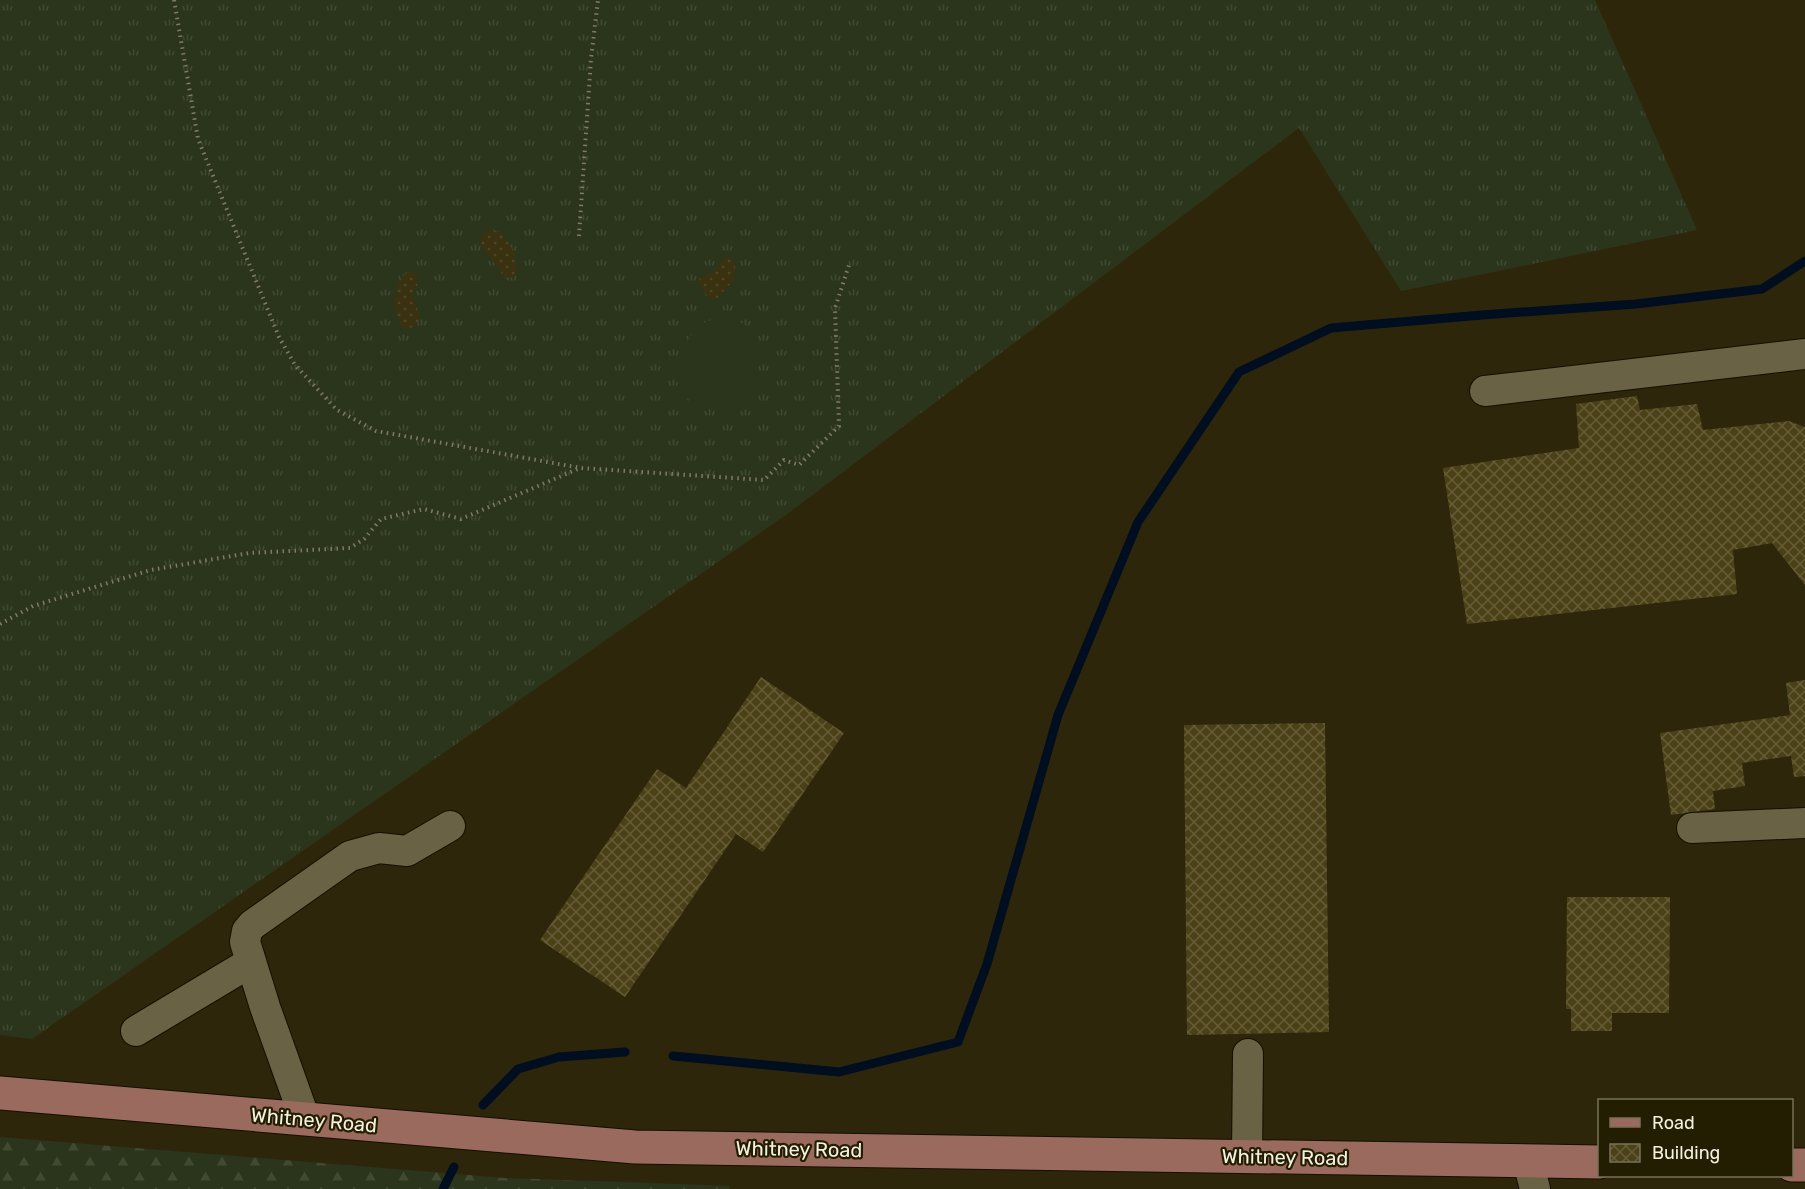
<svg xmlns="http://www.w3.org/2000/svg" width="1805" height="1189" font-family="Rubik,sans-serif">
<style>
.grass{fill:url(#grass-tufts)}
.forest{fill:url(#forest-firs)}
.sand{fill:url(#sand-dots)}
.pitch{fill:#2b351c}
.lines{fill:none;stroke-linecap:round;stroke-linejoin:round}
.stream{stroke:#000e20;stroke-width:9}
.building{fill:url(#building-cross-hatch)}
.minor-casing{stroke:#150f00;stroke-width:32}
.major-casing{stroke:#150f00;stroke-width:35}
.path{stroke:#817b64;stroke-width:4;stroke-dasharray:1.5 4.5;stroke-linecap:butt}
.minor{stroke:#696245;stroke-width:30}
.major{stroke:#9a6a5e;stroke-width:33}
.labels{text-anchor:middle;stroke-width:4.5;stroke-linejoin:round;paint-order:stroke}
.street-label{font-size:20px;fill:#f4f0df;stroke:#231d02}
</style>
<defs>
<pattern id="grass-tufts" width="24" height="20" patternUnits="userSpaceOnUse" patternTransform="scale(1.5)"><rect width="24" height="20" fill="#2b351c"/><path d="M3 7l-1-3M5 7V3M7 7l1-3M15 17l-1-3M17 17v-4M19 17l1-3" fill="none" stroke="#404932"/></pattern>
<pattern id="forest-firs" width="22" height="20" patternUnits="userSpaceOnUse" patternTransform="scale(1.5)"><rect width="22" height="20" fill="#2b351c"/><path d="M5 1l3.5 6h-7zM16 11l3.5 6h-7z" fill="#404932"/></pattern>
<pattern id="sand-dots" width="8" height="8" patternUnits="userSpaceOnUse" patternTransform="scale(1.5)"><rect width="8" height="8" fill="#3a3111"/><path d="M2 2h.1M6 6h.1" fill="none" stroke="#4d4528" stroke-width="1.8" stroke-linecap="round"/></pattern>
<pattern id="building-cross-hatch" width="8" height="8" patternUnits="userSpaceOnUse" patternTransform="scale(1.5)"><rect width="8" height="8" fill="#4b4117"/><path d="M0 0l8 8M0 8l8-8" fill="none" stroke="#665d38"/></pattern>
</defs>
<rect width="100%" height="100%" fill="#2d260b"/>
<polygon class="grass" points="0,0 1595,0 1697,230 1401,291 1299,128 790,512 32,1039 0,1035"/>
<polygon class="forest" points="0,1137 505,1178 730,1186 729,1189 0,1189"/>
<g class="sand">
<path d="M493,230L501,232L514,251L517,270L513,277L506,279L480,244C481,234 483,231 493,230Z"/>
<polygon points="725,257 733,260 736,270 733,281 716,299 709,298 698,284 700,277 716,270 720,262"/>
<path d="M414,271L418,284L412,293L419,314V322L413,327L404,329C390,311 393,289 406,272Z"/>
</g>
<polygon class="pitch" points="721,316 735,319 748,327 756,347 758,366 752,386 737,402 715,407 697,405 679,393 676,371 689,338 701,324"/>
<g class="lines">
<g class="stream">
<polyline points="673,1056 839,1072 958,1042 987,964 1058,715 1138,522 1239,372 1331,328 1482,315 1636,304 1762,289 1805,261"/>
<polyline points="483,1105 518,1069 559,1057 625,1052"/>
<polyline points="443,1189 454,1167"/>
</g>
</g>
<g class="building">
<polygon points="1637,396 1640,410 1697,404 1703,430 1789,421 1805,427 1805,585 1772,543 1733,550 1737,594 1467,624 1443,468 1579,448 1576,404"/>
<polygon points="761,677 844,733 763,852 736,834 625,997 540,940 657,769 686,788"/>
<polygon points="1805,680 1805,776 1794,777 1791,756 1742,763 1745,786 1713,791 1715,809 1671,815 1660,733 1790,715 1786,683"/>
<polygon points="1325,723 1329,1032 1187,1035 1184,725"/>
<polygon points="1567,897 1670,897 1669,1013 1612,1013 1612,1031 1571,1031 1571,1009 1566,1009"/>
</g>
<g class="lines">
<g class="minor-casing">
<g id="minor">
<polyline points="1485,391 1805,354"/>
<polyline points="1692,828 1805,823"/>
<polyline points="136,1031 251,962"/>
<polyline points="305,1119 265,1007 245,942 247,931 252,925 350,856 379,848 407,851 450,826"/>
<polyline points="1247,1156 1248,1054"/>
<polyline points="1528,1161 1535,1189"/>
</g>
</g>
<g class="major-casing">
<g id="major">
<polyline points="0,1093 635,1147 1600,1162"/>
<polyline points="1792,1165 1805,1165"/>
</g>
</g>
<g class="path">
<polyline points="174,0 198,139 279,337 295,365 337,410 376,431 581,468 764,480 784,460 799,465 839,426 835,308 850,262"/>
<polyline points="579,236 591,59 598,0"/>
<polyline points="0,624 33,606 151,570 249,553 350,548 364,539 381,519 424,509 461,519 580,468"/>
</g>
<use href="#minor" class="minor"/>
<use href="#major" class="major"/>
</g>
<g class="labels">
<g class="street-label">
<text transform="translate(314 1120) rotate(5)" y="7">Whitney Road</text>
<text transform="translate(799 1149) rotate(1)" y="7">Whitney Road</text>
<text transform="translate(1285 1157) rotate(1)" y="7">Whitney Road</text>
</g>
</g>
<rect x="1598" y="1099" width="195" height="78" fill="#231d02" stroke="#77715a" stroke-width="1.5"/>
<rect x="1610" y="1118" width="30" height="9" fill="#9a6a5e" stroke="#77715a" stroke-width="1.5"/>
<text x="1652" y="1129" font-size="18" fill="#f4f0df">Road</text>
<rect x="1610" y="1144" width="30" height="18" fill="url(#building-cross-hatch)" stroke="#77715a" stroke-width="1.5"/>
<text x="1652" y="1159" font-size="18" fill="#f4f0df">Building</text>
</svg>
